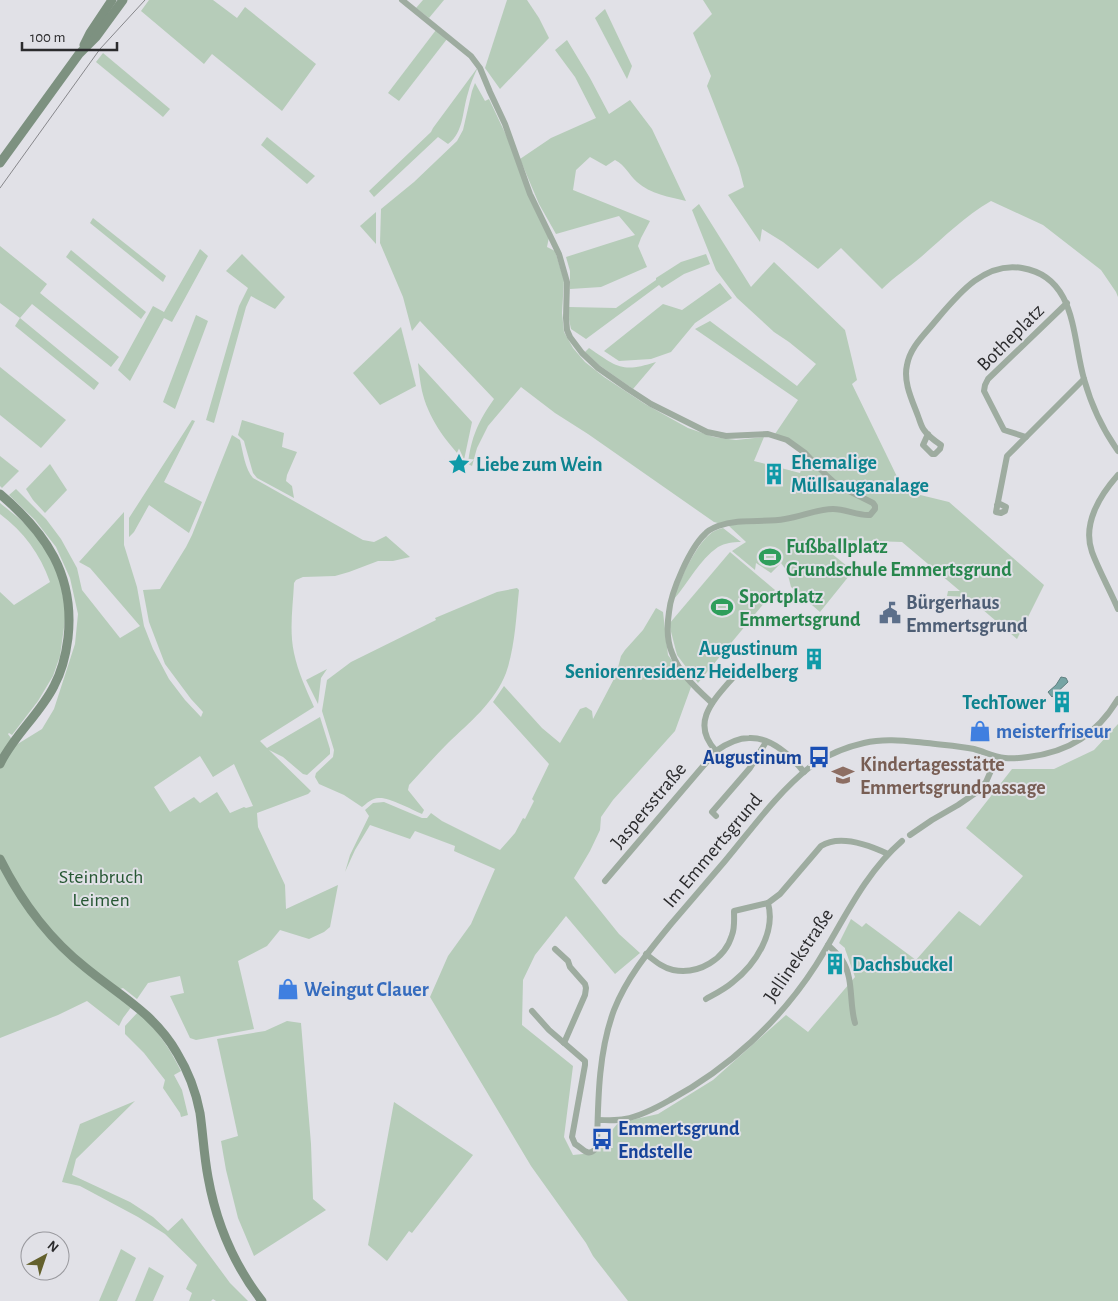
<svg xmlns="http://www.w3.org/2000/svg" width="1118" height="1301" font-family="'Alegreya Sans',sans-serif">
<style>
.green{fill:#b6ccb9;fill-rule:evenodd}
.water{fill:#76a4a4;stroke:#608080}
.lines{fill:none;stroke-linecap:round;stroke-linejoin:round}
.street{stroke:#9eaca0;stroke-width:6}
.secondary{stroke:#7d9180;stroke-width:9}
.tram{stroke:#87878b;stroke-width:1}
.labels{text-anchor:middle;stroke-width:4;stroke-linejoin:round;paint-order:stroke}
.street-label{font-size:20px;fill:#2b2b2d;stroke:#e1e1e7}
.culture-label{font-size:20px;font-weight:bold;fill:#0d838f;stroke:#e1e1e7;text-anchor:start}
.leisure-label{font-size:20px;font-weight:bold;fill:#27864d;stroke:#e1e1e7;text-anchor:start}
.service-label{font-size:20px;font-weight:bold;fill:#4e5e75;stroke:#e1e1e7;text-anchor:start}
.shop-label{font-size:20px;font-weight:bold;fill:#366cbe;stroke:#e1e1e7;text-anchor:start}
.transit-label{font-size:20px;font-weight:bold;fill:#164399;stroke:#e1e1e7;text-anchor:end}
.education-label{font-size:20px;font-weight:bold;fill:#785e54;stroke:#e1e1e7;text-anchor:start}
.park-label{font-size:20px;fill:#265733;stroke:#e1e1e7}
</style>
<rect width="100%" height="100%" fill="#e1e1e7"/>
<g class="green">
<polygon points="149,0 213,0 237,18 245,7 316,64 282,111 212,54 204,64 141,11"/>
<polygon points="423,0 444,0 429,18 416,8"/>
<polygon points="507,0 527,0 539,18 549,38 500,89 485,68"/>
<path d="M703,0H1118V297L1116,292L1101,270L1043,225L991,201C965,216 944,237 921,257C908,268 894,277 882,289L841,248L818,269L783,242L762,229L760,242L728,195L744,187L739,168L707,86L711,76L693,33L712,14Z"/>
<polygon points="605,9 632,66 627,79 595,18"/>
<polygon points="436,30 447,39 399,101 388,93"/>
<path d="M567,40L590,78L609,114L630,100L652,129L686,201C670,197 650,194 637,182C628,174 626,166 615,160L606,166L590,157L576,170L573,190L650,221L641,238L638,246L647,267L601,287L570,289V271L566,257L635,235L619,216L556,234L539,204L520,159L551,138L596,118L575,77L555,50Z"/>
<polygon points="103,53 170,109 163,117 96,62"/>
<path d="M478,67C474,76 470,84 468,93C462,112 464,132 448,144L438,137L374,197L369,191L431,132L433,128Z"/>
<path d="M475,83L485,101L489,99L507,137L549,237L547,247L555,251L564,280L562,313L564,332L573,348L585,362L604,377L645,404L688,428L714,437L736,440L764,437L754,461L800,473L805,458L808,454L775,434L798,400L695,329L710,321L797,386L816,364L789,342L774,332L737,298L716,270L692,210L699,204L751,287L774,262L845,330L857,380L852,384L904,491L949,502L1044,585L1017,639L968,597L947,596L948,591H960L902,542L843,540L831,553L853,571L820,612L791,587L787,571L781,563L771,573L756,563L755,570L732,551L746,542L729,526L714,522L588,434L555,413L521,387L488,426L477,448L472,466L468,464C471,437 479,420 494,399L420,321L412,331L403,297L380,243L381,209L414,182L457,141L463,130L472,91Z"/>
<polygon points="267,137 315,176 307,184 261,145"/>
<polygon points="376,212 376,244 360,226"/>
<polygon points="93,218 166,276 163,282 90,223"/>
<polygon points="0,246 47,284 40,293 119,357 111,367 32,304 20,318 99,383 94,390 15,326 20,318 0,303"/>
<polygon points="200,249 208,256 172,322 164,318 130,381 118,370 153,306 164,312"/>
<polygon points="71,250 146,312 141,319 66,257"/>
<polygon points="242,254 285,297 275,309 251,296 246,307 214,423 206,420 239,306 248,288 226,271"/>
<polygon points="706,254 710,264 684,274 662,288 659,285 586,339 571,329 569,319 569,307 616,308 656,280 656,278 681,262"/>
<polygon points="720,283 732,298 695,323 671,352 651,359 619,361 604,351 663,304 682,310"/>
<polygon points="196,315 208,321 175,409 163,402"/>
<polygon points="401,327 416,386 380,405 353,373"/>
<path d="M589,348C617,367 622,373 656,362L633,389L599,365L585,352Z"/>
<path d="M418,363L472,422L464,460C445,441 428,417 422,391C420,382 419,372 418,363Z"/>
<polygon points="0,367 66,420 41,448 0,415"/>
<polygon points="192,420 195,421 164,482 202,502 189,533 149,505 134,532 129,537 129,518"/>
<polygon points="242,420 284,433 282,447 297,452 287,475 286,481 292,486 294,498 257,478 253,473 245,445 244,441 238,435"/>
<path d="M232,435L240,440C243,452 245,469 253,478L363,540L374,542L386,536L410,557L393,561H378L349,572L335,576L303,577L296,580L294,583C293,606 289,630 294,653C298,672 306,689 314,707L260,741L267,748L320,717L330,749V754L307,775L303,774L283,757L269,750L311,791L308,794L257,813L258,827L285,885L286,909L338,885L330,927L324,932L309,939L280,930L267,946L238,961L254,1029L196,1040L190,1038L170,996L184,993L180,976L148,983L137,999L123,988L111,992L132,1006L123,1018L119,1026L87,1001L58,1015L0,1038V592L14,605L50,582C40,554 24,532 0,514V503L21,520L41,541L59,575L66,613L60,656L53,676L38,701L12,735L9,733L8,734L16,745L42,729L54,709L75,644L78,614L70,578L56,547L35,520L9,495L16,489L46,519L61,539L77,568L82,590L120,638L140,626L90,568L79,562L124,512V545L137,587L144,626L153,649L169,679L185,700L201,717L203,712L191,699L165,664L149,622L143,590L160,589L186,547L192,535ZM200,756L213,777L234,764L253,806L246,808L244,807L230,813L217,792L200,803L194,797L170,812L154,787Z"/>
<polygon points="0,456 19,471 2,488 0,486"/>
<polygon points="50,464 67,490 45,513 33,500 26,489"/>
<path d="M723,528L741,542C733,542 725,543 718,547C699,560 689,582 674,599C679,581 695,547 709,535C713,531 718,529 723,528Z"/>
<polygon points="730,552 775,590 698,683 677,655 669,624"/>
<path d="M517,588L519,590C516,618 515,647 506,673C495,702 469,723 448,743C434,757 422,771 409,785L408,790L424,810L422,814C411,809 390,798 380,798C373,797 367,803 362,807L344,795L319,784L315,777L316,773L333,757L334,750L322,711L327,680L351,662L436,620L435,618L497,592Z"/>
<polygon points="656,608 663,612 668,655 691,687 675,731 613,800 601,817 600,830 590,851 574,878 619,934 640,953 615,974 566,916 535,955 523,980 522,1025 573,1066 564,1137 573,1155 593,1153 618,1123 658,1114 713,1080 786,1015 808,1032 855,977 845,949 845,948 839,943 851,919 862,927 866,923 916,960 959,911 980,926 1023,876 966,828 1012,769 1054,769 1094,750 1118,724 1118,1301 628,1301 593,1256 586,1243 531,1166 430,997 448,956 471,924 495,869 454,851 455,846 415,831 410,839 370,825 355,850 345,872 350,855 369,816 365,810 373,803 384,802 422,818 427,818 431,813 442,821 500,850 515,833 523,818 525,819 534,801 532,799 549,764 493,702 504,686 542,728 560,743 580,709 586,707 592,711 593,719 616,675 621,656 625,650 643,630"/>
<polygon points="327,669 321,678 318,704 306,680"/>
<path d="M138,1012C158,1031 169,1047 181,1071L174,1075L182,1090L188,1115L181,1117L180,1113L163,1088L165,1080L144,1053L125,1034V1026Z"/>
<polygon points="287,1021 301,1023 311,1144 313,1199 326,1210 254,1256 238,1218 226,1170 221,1141 238,1136 217,1039 265,1031"/>
<polygon points="135,1101 76,1159 72,1175 130,1202 153,1217 168,1231 182,1218 230,1283 248,1301 216,1301 213,1299 211,1301 189,1301 192,1293 186,1289 197,1265 165,1234 138,1217 80,1186 62,1182 80,1124"/>
<polygon points="394,1102 473,1155 412,1233 409,1231 387,1261 368,1245"/>
<polygon points="121,1249 136,1258 117,1301 99,1301"/>
<polygon points="149,1267 164,1276 153,1301 135,1301"/>
</g>
<polygon class="water" points="1061,677 1066,678 1068,682 1052,697 1048,692 1056,685"/>
<g class="lines">
<g class="street">
<path d="M402,0L471,56L480,68L490,92L505,124L530,194L559,254L567,282L566,318L567,330L570,337L582,353L598,368L628,389L651,404L707,432L726,436L768,434L787,440L805,453L827,476L837,485L873,503L875,506V509L870,515C858,516 846,509 833,509C817,509 801,517 785,519C763,523 740,518 718,526C713,528 708,530 705,534C690,548 671,591 669,612C667,625 667,641 672,653C679,673 697,689 712,703"/>
<polyline points="1067,303 988,379 985,385 984,391 1004,430 1026,437 1084,379"/>
<path d="M928,434L923,445L932,454H935L940,449L941,445C935,441 928,436 924,430C921,426 920,421 918,416C912,400 903,382 907,365C910,348 923,336 933,324C956,297 983,261 1022,268C1077,277 1072,338 1084,379C1091,404 1103,430 1118,451"/>
<path d="M1118,475C1100,495 1082,524 1092,552C1099,571 1110,590 1118,609"/>
<polyline points="997,505 1000,504 1006,507 1005,511 1001,513 996,512 1007,456 1026,437"/>
<path d="M716,751C726,744 737,738 749,738C771,737 791,756 804,772"/>
<polyline points="716,816 712,812 750,768 766,742"/>
<polyline points="910,835 932,820 958,805 977,792 986,782 997,757"/>
<path d="M605,881L716,751C688,721 717,697 736,674"/>
<path d="M828,945C833,950 838,954 842,960C854,978 849,1003 855,1023"/>
<polyline points="555,949 568,961 570,967 585,984 586,988 585,995 564,1043"/>
<path d="M646,954C655,961 663,968 673,970C699,975 725,959 732,935C735,927 734,919 734,911L768,903"/>
<path d="M706,999C715,994 725,989 733,982C756,964 776,932 768,903L780,894L821,846C840,834 869,845 888,854"/>
<path d="M532,1011L549,1030L585,1061V1065L572,1137L575,1144C583,1148 588,1159 597,1147C598,1102 598,1053 614,1010C627,977 649,951 671,924C689,903 707,882 725,861C751,830 778,792 810,767C825,756 846,747 864,743C885,738 906,741 927,743C943,745 959,746 974,749C985,752 994,757 1005,758C1013,759 1021,758 1028,757C1069,752 1097,734 1118,699"/>
<path d="M598,1120C607,1120 616,1121 625,1119C641,1116 656,1108 670,1100C729,1068 780,1021 816,965C843,922 863,875 902,841"/>
</g>
<g class="secondary">
<polyline points="84,45 90,33 112,0"/>
<polyline points="0,163 79,54 96,37 123,0"/>
<path d="M0,494C46,533 75,575 68,638C66,654 62,671 54,686C40,714 14,735 0,764"/>
<path d="M0,859C21,901 49,939 86,968C119,995 155,1014 177,1053C188,1071 196,1092 200,1113C203,1134 204,1156 208,1177C216,1222 234,1265 262,1301"/>
</g>
<polyline class="tram" points="0,188 100,49 145,0"/>
</g>
<defs>
<g id="sight-bare" transform="scale(1.725)"><path d="M0-6L1.8-2.2L6-1.7L2.9 1.2L3.7 5.4L0 3.3L-3.7 5.4L-2.9 1.2L-6-1.7L-1.8-2.2Z" fill="#0f9aa8" stroke="#e1e1e7" stroke-width="2.5" paint-order="stroke"/></g>
<g id="building-bare" transform="scale(1.725)"><path d="M-4-6H4V6H1V3H-1V6H-4ZM-2.5-4.3h1.7v1.8h-1.7ZM.8-4.3h1.7v1.8H.8ZM-2.5-1h1.7V.8h-1.7ZM.8-1h1.7V.8H.8Z" fill="#0f9aa8" stroke="#e1e1e7" stroke-width="2.5" paint-order="stroke"/></g>
<g id="stadium-bare" transform="scale(1.725)"><path d="M0-5a6.5 5 0 1 0 0 10a6.5 5 0 1 0 0-10ZM-3.5-1.8h7v3.6h-7Z" fill="#2e9e5b" stroke="#e1e1e7" stroke-width="2.5" paint-order="stroke"/></g>
<g id="civic-bare" transform="scale(1.725)"><path d="M-.6-6.5H3V-4.5H.6V-3L4-1V1h2V6H-6V1h2V-1L-.6-3ZM-1.2 2.5V6h2.4V2.5Z" fill="#5c6f8a" stroke="#e1e1e7" stroke-width="2.5" paint-order="stroke"/></g>
<g id="shop-bare" transform="scale(1.725)"><path d="M-5-2.5h2.3a2.7 3.5 0 0 1 5.4 0H5L5.5 6h-11ZM-1.5-2.5h3a1.5 2.3 0 0 0-3 0Z" fill="#3f7fe0" stroke="#e1e1e7" stroke-width="2.5" paint-order="stroke"/></g>
<g id="bus-bare" transform="scale(1.725)"><path d="M-5-6H5V4H4V6H2V4H-2V6H-4V4H-5ZM-3.5-4V0h7V-4ZM-3.5 1.2v1.5H-2V1.2ZM2 1.2v1.5H3.5V1.2Z" fill="#1a4fb4" stroke="#e1e1e7" stroke-width="2.5" paint-order="stroke"/></g>
<g id="school-bare" transform="scale(1.725)"><path d="M0-5L7-2L0 1L-7-2ZM-4 1L0 2.5L4 1V4Q0 6-4 4Z" fill="#8d6e63" stroke="#e1e1e7" stroke-width="2.5" paint-order="stroke"/></g>
</defs>
<g fill-rule="evenodd">
<use href="#sight-bare" x="459" y="464"/>
<use href="#building-bare" x="774" y="474"/>
<use href="#stadium-bare" x="770" y="557"/>
<use href="#stadium-bare" x="722" y="607"/>
<use href="#civic-bare" x="890" y="613"/>
<use href="#building-bare" x="814" y="659"/>
<use href="#building-bare" x="1062" y="702"/>
<use href="#shop-bare" x="980" y="731"/>
<use href="#bus-bare" x="819" y="757"/>
<use href="#school-bare" x="843" y="775"/>
<use href="#building-bare" x="835" y="964"/>
<use href="#shop-bare" x="288" y="989"/>
<use href="#bus-bare" x="602" y="1139"/>
</g>
<g class="labels">
<g class="street-label">
<text transform="translate(1010 337) rotate(-45)" y="7">Botheplatz</text>
<text transform="translate(648 805) rotate(-50)" y="7">Jaspersstraße</text>
<text transform="translate(712 850) rotate(-50)" y="7">Im Emmertsgrund</text>
<text transform="translate(798 955) rotate(-56)" y="7">Jellinekstraße</text>
</g>
<g class="culture-label">
<text x="791" y="469">Ehemalige<tspan x="791" dy="23">Müllsauganalage</tspan></text>
<text x="476" y="471">Liebe zum Wein</text>
<text x="798" y="655" text-anchor="end">Augustinum<tspan x="798" dy="23">Seniorenresidenz Heidelberg</tspan></text>
<text x="1046" y="709" text-anchor="end">TechTower</text>
<text x="852" y="971">Dachsbuckel</text>
</g>
<g class="leisure-label">
<text x="786" y="553">Fußballplatz<tspan x="786" dy="23">Grundschule Emmertsgrund</tspan></text>
<text x="739" y="603">Sportplatz<tspan x="739" dy="23">Emmertsgrund</tspan></text>
</g>
<g class="service-label">
<text x="906" y="609">Bürgerhaus<tspan x="906" dy="23">Emmertsgrund</tspan></text>
</g>
<g class="shop-label">
<text x="996" y="738">meisterfriseur</text>
<text x="304" y="996">Weingut Clauer</text>
</g>
<g class="transit-label">
<text x="802" y="764">Augustinum</text>
<text x="618" y="1135" text-anchor="start">Emmertsgrund<tspan x="618" dy="23">Endstelle</tspan></text>
</g>
<g class="education-label">
<text x="860" y="771">Kindertagesstätte<tspan x="860" dy="23">Emmertsgrundpassage</tspan></text>
</g>
<g class="park-label">
<text x="101" y="883">Steinbruch<tspan x="101" dy="23">Leimen</tspan></text>
</g>
</g>
<g transform="translate(45 1256) rotate(40)"><circle r="24" fill="#e1e1e7" stroke="#98989d"/>
<path d="M0-4L9 19L0 12L-9 19Z" fill="#63602c"/>
<text y="-8" font-size="14" font-weight="bold" text-anchor="middle" fill="#2b2b2d">N</text>
</g>
<path d="M22 42v8h95v-8" fill="none" stroke="#2b2b2d" stroke-width="2.5"/>
<text x="30" y="42" font-size="15" fill="#2b2b2d" stroke="#e1e1e7" stroke-width="4" paint-order="stroke">100 m</text>
</svg>
